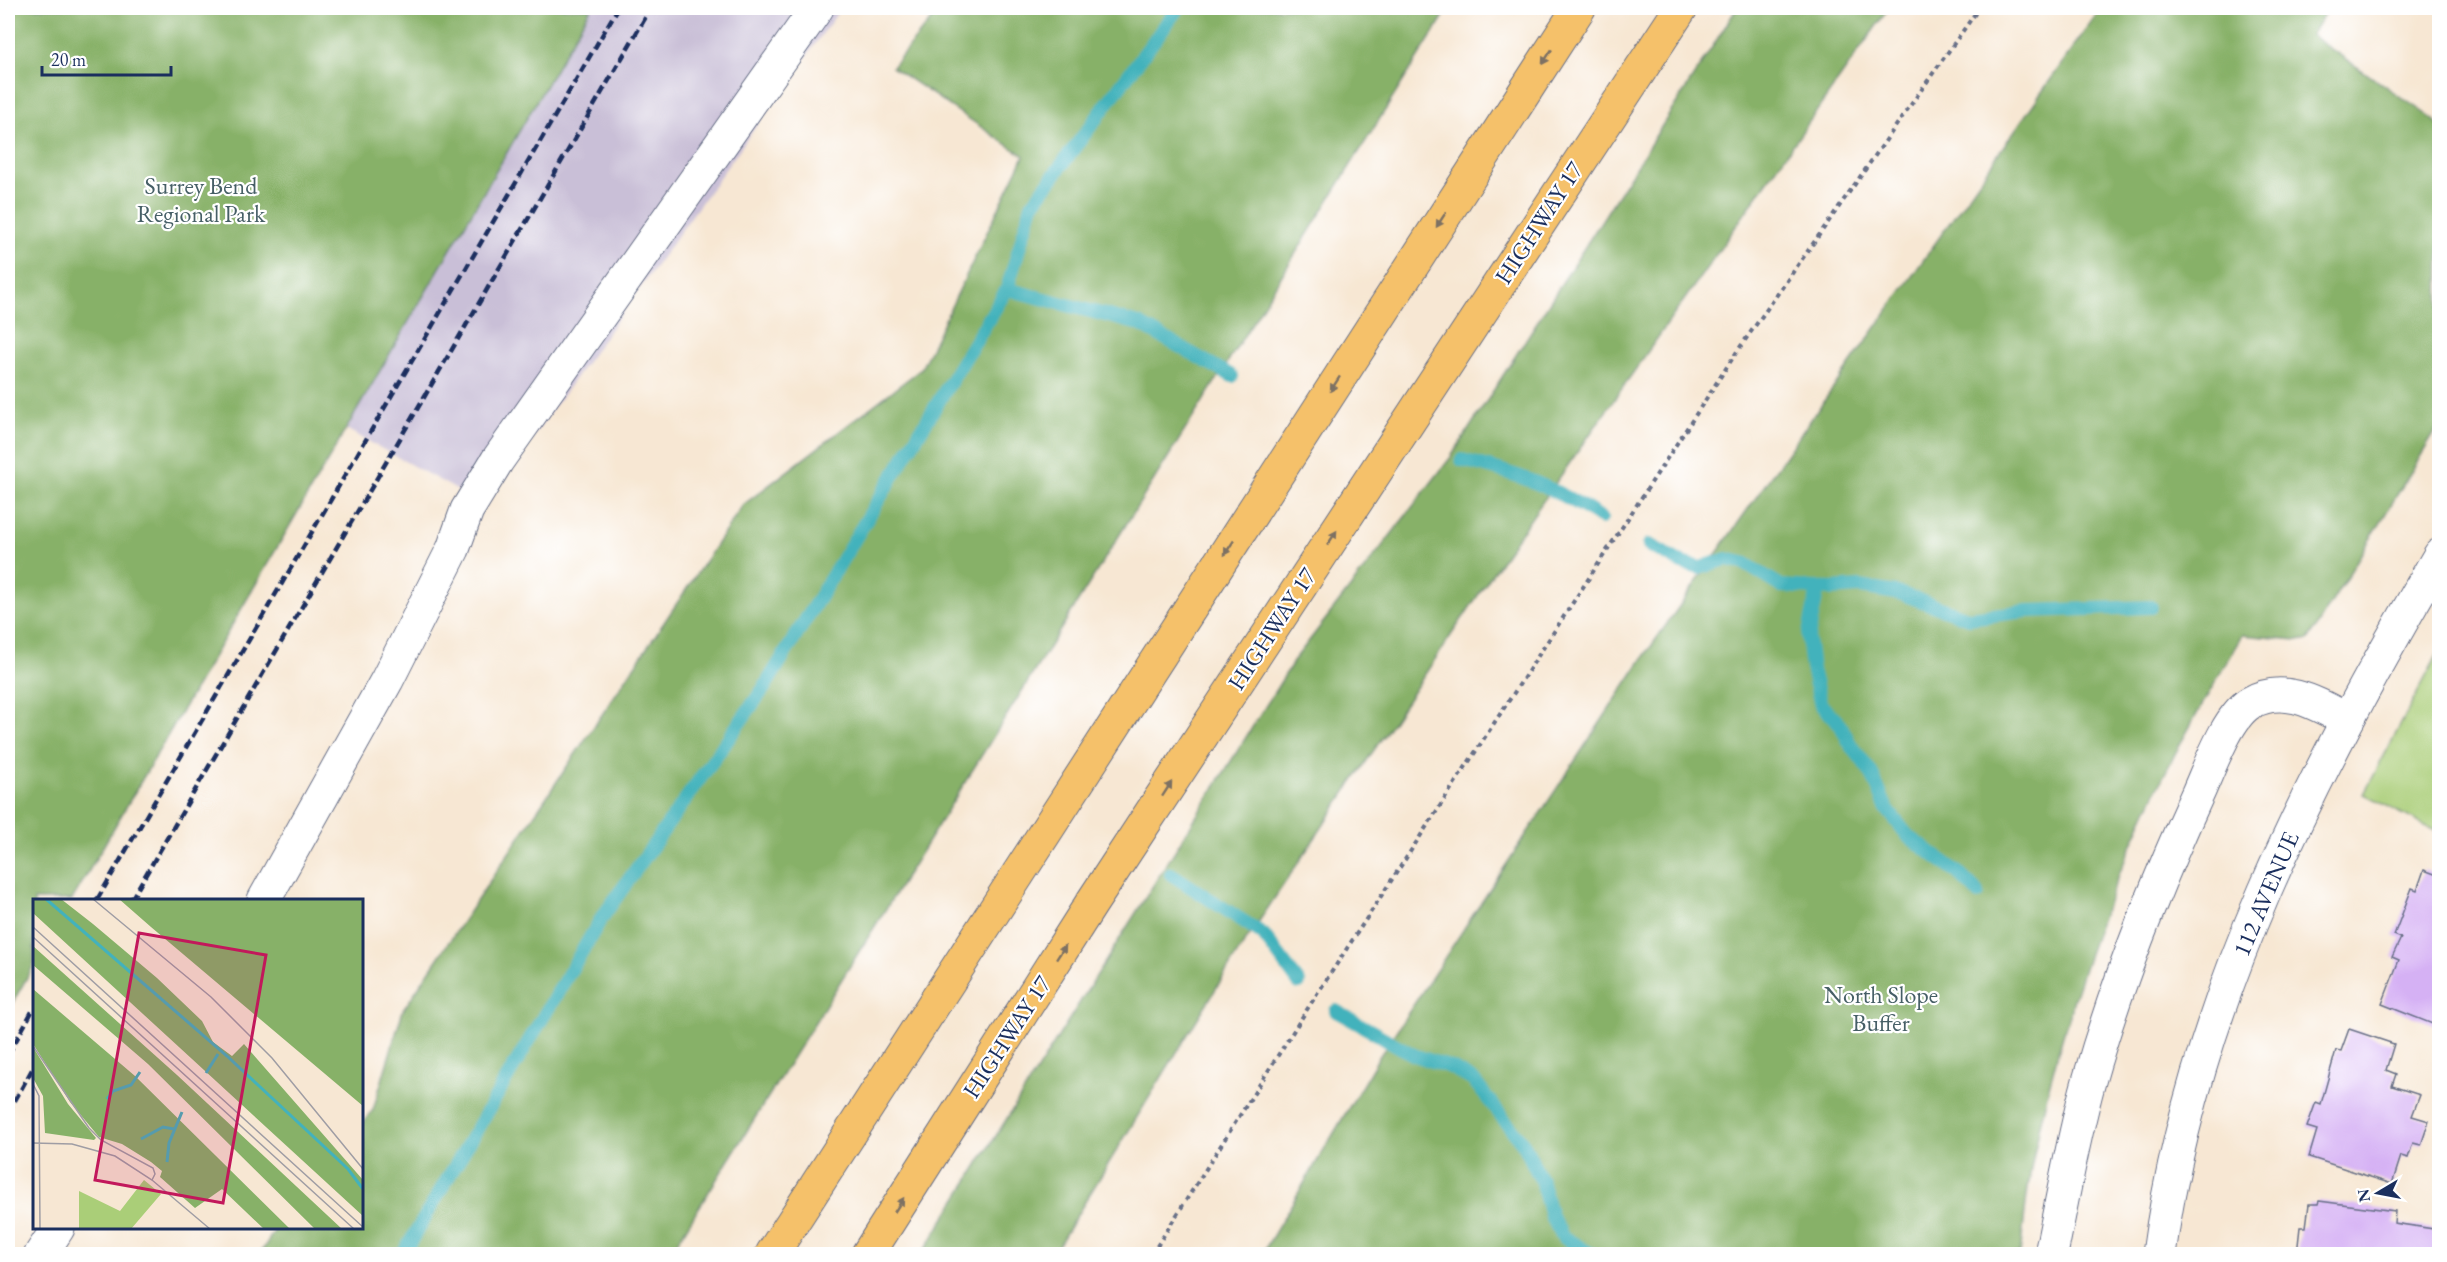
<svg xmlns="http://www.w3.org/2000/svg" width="2447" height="1262" font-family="'EB Garamond',serif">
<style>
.industrial{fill:#c9bfd7}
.green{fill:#aace78;stroke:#627e6b;stroke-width:1.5}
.forest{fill:#87b168;stroke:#517063;stroke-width:1.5}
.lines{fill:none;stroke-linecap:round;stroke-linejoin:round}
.stream{stroke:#43b2bc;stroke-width:14}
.building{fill:#d5b1f4}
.minor-casing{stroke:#686f87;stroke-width:35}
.highway-casing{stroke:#686f87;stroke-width:35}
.path{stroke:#686f87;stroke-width:4;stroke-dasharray:4.5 4.5;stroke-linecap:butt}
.minor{stroke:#fff;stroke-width:33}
.highway{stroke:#f5c16b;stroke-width:33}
.rail{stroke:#1b2f5e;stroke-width:4.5;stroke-dasharray:9 4.5;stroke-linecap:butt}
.oneway{fill:#7d7164}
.labels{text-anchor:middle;stroke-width:4.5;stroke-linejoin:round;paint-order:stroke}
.park-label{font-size:24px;fill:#465f66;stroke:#fff}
.street-label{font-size:24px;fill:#1b2f5e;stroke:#fff}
.inset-river{fill:none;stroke:#43b2bc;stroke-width:3}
.inset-road{fill:none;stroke:#9f9da4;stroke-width:1.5}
.view{fill:#c2185b;fill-opacity:0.15;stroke:#c2185b;stroke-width:3}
.inset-edge{fill:none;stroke:#1b2f5e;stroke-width:3}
</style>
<rect width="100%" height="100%" fill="#fff"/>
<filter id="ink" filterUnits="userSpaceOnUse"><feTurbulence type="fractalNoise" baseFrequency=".0167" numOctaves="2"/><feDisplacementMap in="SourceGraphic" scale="12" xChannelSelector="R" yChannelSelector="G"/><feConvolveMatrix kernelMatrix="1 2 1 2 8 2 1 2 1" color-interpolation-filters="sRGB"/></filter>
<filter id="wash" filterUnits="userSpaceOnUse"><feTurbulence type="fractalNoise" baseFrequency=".008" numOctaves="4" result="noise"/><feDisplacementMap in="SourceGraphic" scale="24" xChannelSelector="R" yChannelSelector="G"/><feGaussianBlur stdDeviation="1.35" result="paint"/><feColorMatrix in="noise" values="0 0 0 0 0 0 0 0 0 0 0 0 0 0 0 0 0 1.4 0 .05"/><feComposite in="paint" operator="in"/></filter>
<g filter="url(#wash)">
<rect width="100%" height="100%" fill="#f7e7d3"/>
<polygon class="industrial" points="591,8 841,8 484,505 346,429"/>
<polygon class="green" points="2439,652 2439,833 2364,794"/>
<g class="forest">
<polygon points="8,8 591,8 72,900 34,900 34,965 8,1011"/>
<polygon points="941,8 1449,8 670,1254 260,1254 276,1228 362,1228 362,1124 373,1110 403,1010 743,505 921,369 1024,156 892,67"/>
<polygon points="1737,8 1889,8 1501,561 1239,951 1053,1254 922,1254 1295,659 1451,457"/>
<path d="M2101,8H2328L2311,35L2433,119L2440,127L2439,426L2308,641L2242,635C2220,675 2196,714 2175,754C2110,878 2058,1027 2032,1164C2026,1194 2024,1225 2020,1254H1262L1379,1057L1645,655Z"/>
</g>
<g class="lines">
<g class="stream">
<polyline points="1007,289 1139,324 1232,376"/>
<path d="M1462,460C1516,473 1555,487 1601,518"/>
<polyline points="1649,545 1682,563 1700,568 1726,559 1744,563 1781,586 1830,589 1860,587 1902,594 1968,618 2027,611 2151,607"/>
<polyline points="1818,588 1808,638 1812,669 1821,705 1840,724 1849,742 1871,772 1887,809 1908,836 1956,871 1978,893"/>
<polyline points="1171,874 1263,934 1299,983"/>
<polyline points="1336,1011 1414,1055 1452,1068 1474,1081 1524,1145 1541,1180 1551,1216 1563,1237 1591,1254"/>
<polyline points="403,1254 601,919 764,688 1007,289 1032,205 1178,8"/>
</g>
</g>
<g id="blocks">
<g class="building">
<polygon points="2424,870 2440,876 2440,1027 2382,1004 2399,960 2392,957 2401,938 2394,935 2412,888 2417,890"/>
<polygon points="2349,1029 2394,1044 2386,1070 2396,1074 2392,1086 2420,1095 2412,1116 2429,1121 2421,1145 2413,1143 2408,1158 2401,1156 2392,1184 2309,1157 2317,1130 2307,1127 2316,1102 2321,1104 2336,1050 2341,1051"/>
<polygon points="2319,1201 2395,1211 2394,1223 2440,1230 2438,1254 2297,1254 2300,1227 2306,1227 2309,1204 2318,1204"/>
</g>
</g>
</g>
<g filter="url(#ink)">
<use href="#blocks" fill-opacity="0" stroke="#686f87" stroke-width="1.5"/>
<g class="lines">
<g class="minor-casing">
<g id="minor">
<polyline points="264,900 387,680 453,549 467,510 497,461 817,8"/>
<polyline points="41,1254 58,1228"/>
<path d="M2051,1254C2063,1197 2073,1138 2089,1081C2117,982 2155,887 2198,793C2209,769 2227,717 2250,703C2284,683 2317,704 2347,720"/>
<path d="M2159,1254C2193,1001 2313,773 2440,555"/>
</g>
</g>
<g class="highway-casing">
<g id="highway">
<polyline points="772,1254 1579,8"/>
<polyline points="868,1254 1091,904 1681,8"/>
</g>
</g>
<polyline class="path" points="1152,1254 1308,1008 1736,353 1979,8"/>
<use href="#minor" class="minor"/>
<use href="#highway" class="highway"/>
<g class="rail">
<polyline points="97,900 618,8"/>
<polyline points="131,900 651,8"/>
<polyline points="8,1055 34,1008"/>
<polyline points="8,1113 34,1066"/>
</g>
</g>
<defs><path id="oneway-solid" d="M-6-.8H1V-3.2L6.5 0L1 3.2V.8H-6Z" transform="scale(1.5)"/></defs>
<g class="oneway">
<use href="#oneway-solid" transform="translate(1547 57) rotate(123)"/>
<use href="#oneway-solid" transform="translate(1441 220) rotate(123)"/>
<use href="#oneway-solid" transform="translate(1335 384) rotate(123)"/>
<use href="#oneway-solid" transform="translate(1332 538) rotate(-57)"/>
<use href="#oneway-solid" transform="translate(1229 548) rotate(123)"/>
<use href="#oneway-solid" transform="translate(1167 789) rotate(-57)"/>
<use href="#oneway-solid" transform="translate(1061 952) rotate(-57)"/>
<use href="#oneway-solid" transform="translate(899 1205) rotate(-57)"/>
</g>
</g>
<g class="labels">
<g class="park-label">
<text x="201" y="194">Surrey Bend<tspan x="201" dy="28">Regional Park</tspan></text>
<text x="1881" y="1003">North Slope<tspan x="1881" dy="28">Buffer</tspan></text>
</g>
<g class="street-label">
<text transform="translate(1539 223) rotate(-57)" y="8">HIGHWAY 17</text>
<text transform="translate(1272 629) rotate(-57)" y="8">HIGHWAY 17</text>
<text transform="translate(2266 894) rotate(-67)" y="8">112 AVENUE</text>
<text transform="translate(1007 1037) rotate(-57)" y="8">HIGHWAY 17</text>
</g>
</g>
<g transform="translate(33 899)">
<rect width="330" height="330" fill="#f7e7d3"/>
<path d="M111,281L128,295L98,330H46V292L87,312Z" fill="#aace78"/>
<path d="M0,0H28L60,25L124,79L169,122L180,143L199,157L211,145L330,281V317L0,14ZM86,0H330V207L118,28ZM0,47L144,176L309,330H282L115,165L0,66ZM0,90L102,177L257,330H231L189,290L162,309L127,278L129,272L118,263L89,245L66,238L37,203L0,145ZM0,148L35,205L63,239L61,241L12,234L10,197L0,179Z" fill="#87b168"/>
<path class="inset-river" d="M13,0L194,157L315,270L330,290M173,174L185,155M74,200L80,192L98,186L107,173M108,240L130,228L141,230M134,263L136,244L149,213"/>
<path class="inset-road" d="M60,0L178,98L239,159L330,270M0,28L330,328M0,38L321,330M0,147L56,229L68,241L120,269L122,275L119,281M0,185L6,197L7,330M0,244L39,245L82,257L119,281L177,330"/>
<path class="view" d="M106,34L233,56L190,304L62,281Z"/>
<rect width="330" height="330" class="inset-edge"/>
</g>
<rect width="2447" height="1262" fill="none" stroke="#fff" stroke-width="30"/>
<g transform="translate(2378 1193) rotate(260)" stroke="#ffffff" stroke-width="4.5" paint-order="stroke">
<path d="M0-4.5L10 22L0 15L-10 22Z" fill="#1b2f5e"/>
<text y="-9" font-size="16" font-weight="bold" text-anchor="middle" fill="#1b2f5e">N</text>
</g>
<path d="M42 66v9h129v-9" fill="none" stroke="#1b2f5e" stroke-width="3"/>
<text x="51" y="66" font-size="18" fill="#1b2f5e" stroke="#ffffff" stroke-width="4.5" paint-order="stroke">20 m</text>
</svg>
